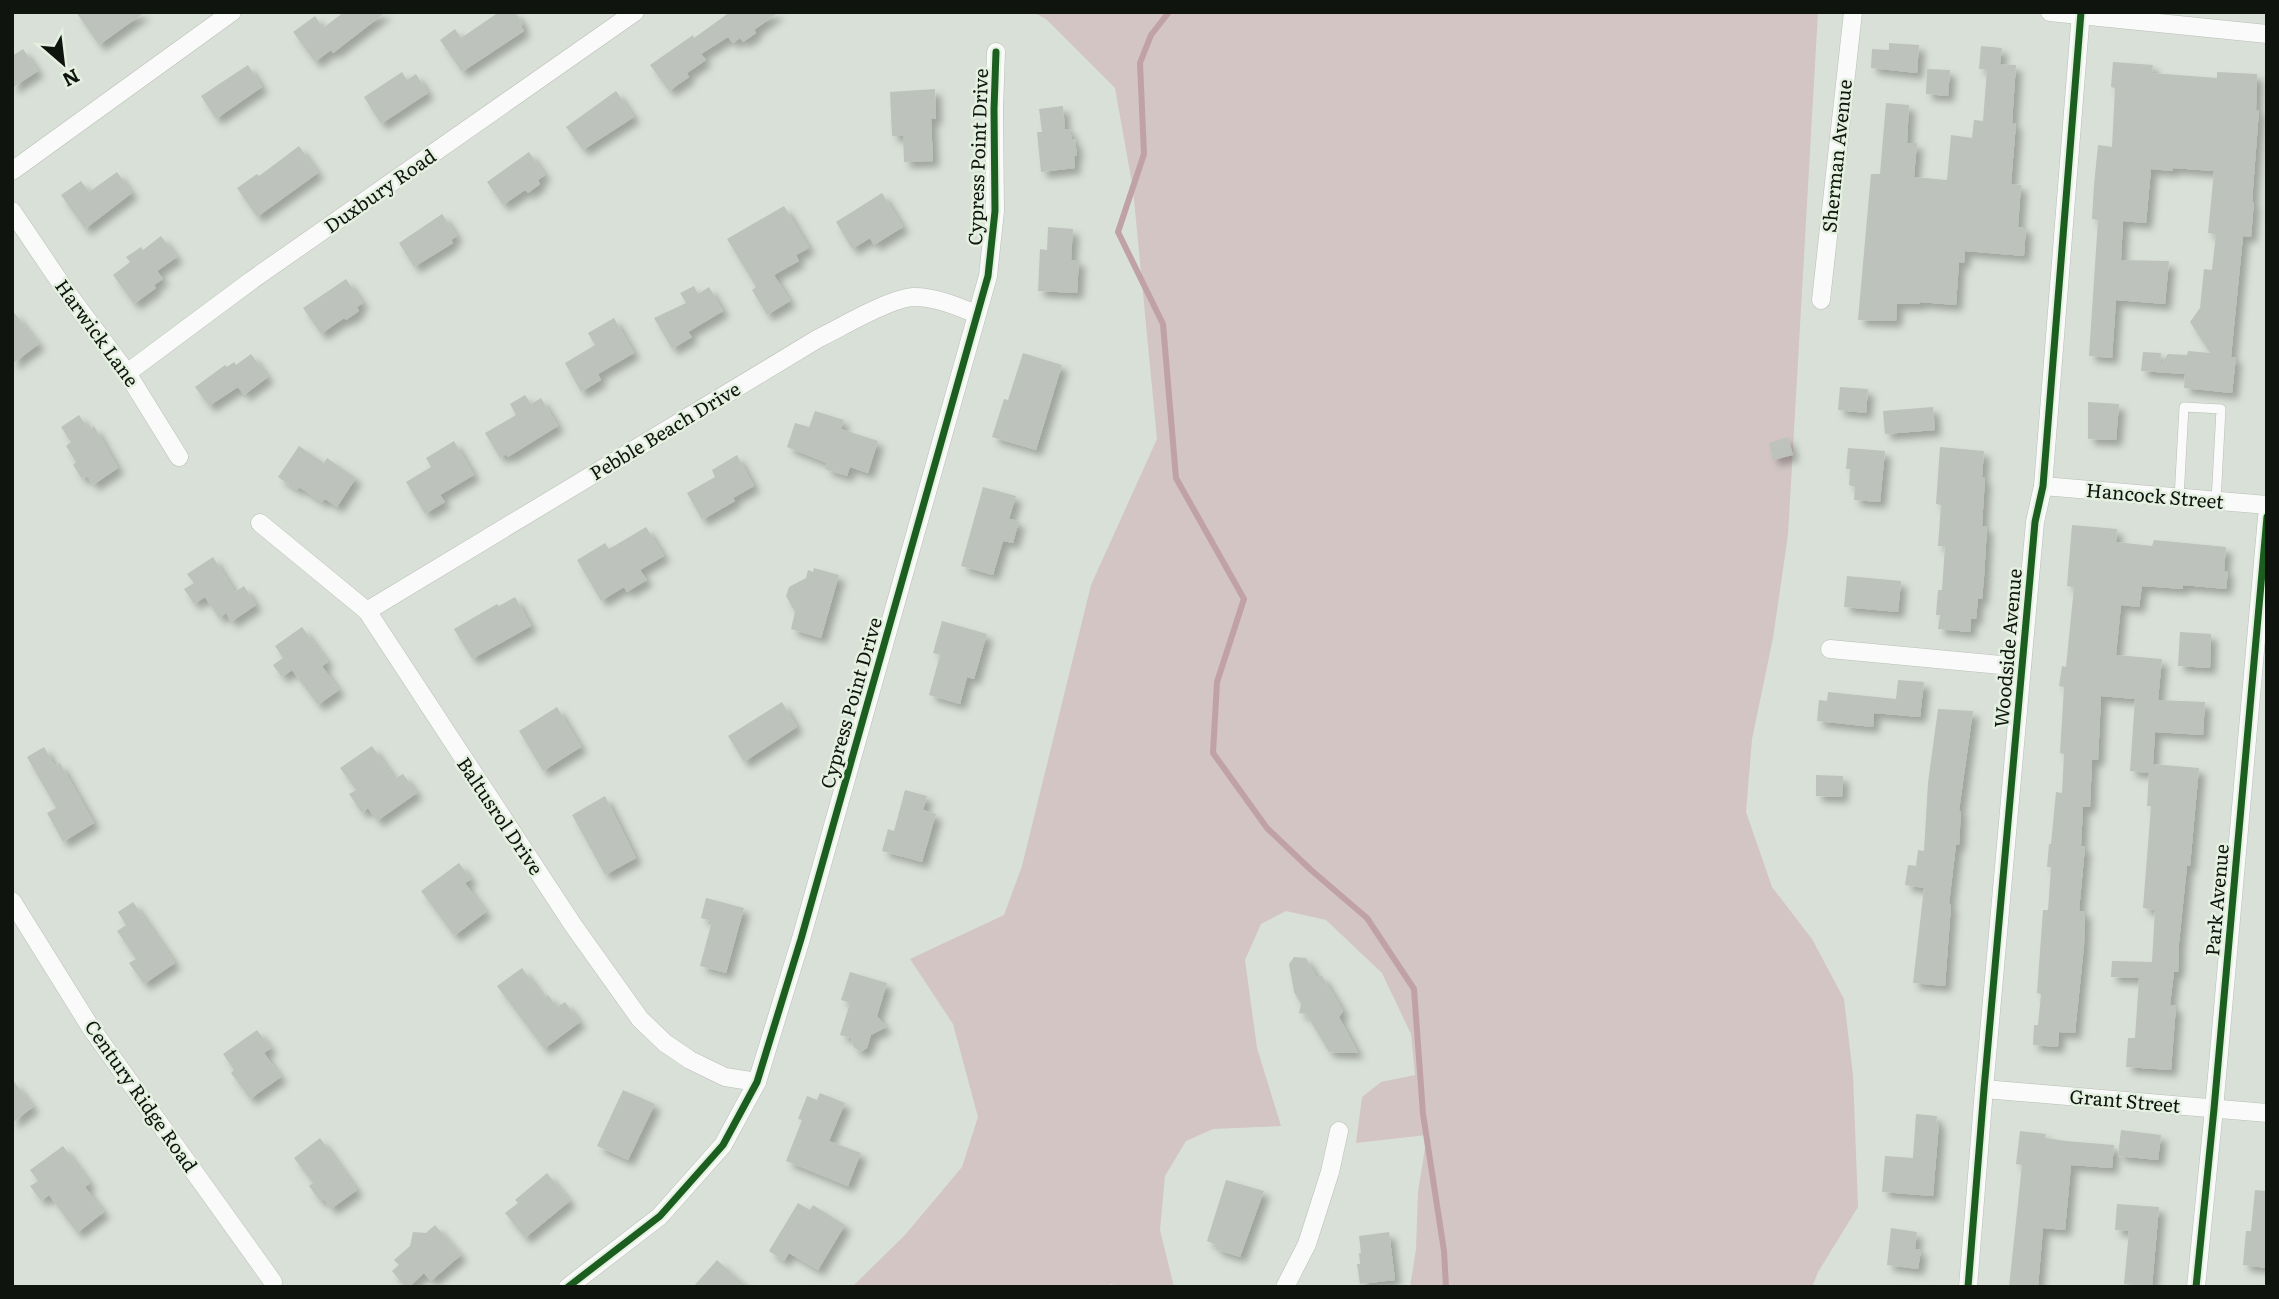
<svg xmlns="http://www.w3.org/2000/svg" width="2279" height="1299" font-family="Literata,serif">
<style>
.green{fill:#d2c5c4}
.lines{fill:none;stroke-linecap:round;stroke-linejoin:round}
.stream{stroke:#c0a2a6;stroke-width:6}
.building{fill:#bdc2bc;filter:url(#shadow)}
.lane-casing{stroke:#b9beb7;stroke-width:10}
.street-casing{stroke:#b9beb7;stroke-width:19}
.lane{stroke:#f9faf9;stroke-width:9}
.street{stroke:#f9faf9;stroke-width:18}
.cycleway-casing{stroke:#e4f1e0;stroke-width:11}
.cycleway{stroke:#1b5e20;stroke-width:7}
.labels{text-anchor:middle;stroke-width:5;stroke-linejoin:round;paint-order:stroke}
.street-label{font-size:19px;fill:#10140e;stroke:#e4f1e0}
</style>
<defs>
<filter id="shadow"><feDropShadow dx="6" dy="6" stdDeviation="3.5" flood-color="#0004"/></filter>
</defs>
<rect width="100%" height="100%" fill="#d9e0d7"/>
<polygon class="green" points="1033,12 1818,12 1788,535 1773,638 1752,739 1746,812 1772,887 1812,939 1844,999 1853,1075 1858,1207 1818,1272 1812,1287 1410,1287 1416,1249 1418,1192 1427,1135 1356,1143 1362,1097 1381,1082 1415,1075 1411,1034 1382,973 1326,920 1286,911 1261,924 1245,960 1257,1048 1281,1126 1213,1129 1186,1141 1165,1176 1160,1230 1174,1287 1120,1287 1111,1284 1107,1287 852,1287 905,1235 962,1167 978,1117 953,1024 910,959 1004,915 1022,866 1091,585 1157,439 1133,189 1115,88 1046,19"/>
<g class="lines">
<polyline class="stream" points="1169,12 1151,35 1140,63 1144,154 1118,232 1163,324 1176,478 1244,599 1217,682 1213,753 1267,828 1311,870 1367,918 1414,989 1423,1114 1444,1251 1446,1287"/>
</g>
<g class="building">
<polygon points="76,12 145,12 99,45"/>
<polygon points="344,12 386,12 333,53 331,50 315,62 293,32 315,16 323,28"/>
<polygon points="499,12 515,12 523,24 521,26 524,31 462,72 440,40 455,29 461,38"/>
<polygon points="730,12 779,12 754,30 756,33 743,42 740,38 733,43 728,37 701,54 706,60 687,73 689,77 669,91 650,65 693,35 694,38"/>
<polygon points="1889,43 1919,45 1917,73 1871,68 1872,49 1889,50"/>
<polygon points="1981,46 2002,48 2000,64 2016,65 2012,123 2016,123 2011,184 2021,185 2018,227 2026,227 2024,256 1965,251 1964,263 1959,262 1956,305 1920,302 1920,304 1897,304 1896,321 1858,320 1871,174 1880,174 1886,103 1909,105 1907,143 1917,143 1914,177 1947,180 1951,135 1972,138 1974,120 1983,121 1987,69 1979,69"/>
<polygon points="23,49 38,71 12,88 12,56"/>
<polygon points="2113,62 2153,65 2152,73 2217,78 2217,72 2257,74 2256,110 2259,110 2252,202 2254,202 2251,237 2243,236 2231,357 2236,357 2232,393 2184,388 2185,374 2141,371 2143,352 2161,353 2160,365 2168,354 2187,355 2188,351 2210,353 2190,322 2200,308 2204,269 2212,270 2216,234 2208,233 2214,171 2173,168 2172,171 2151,169 2146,223 2123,221 2121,260 2169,261 2165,304 2116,300 2112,358 2089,356 2098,220 2092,219 2094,185 2098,145 2112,147 2115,88 2111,87"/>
<polygon points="248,65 262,87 216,119 201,96"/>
<polygon points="1927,69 1950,70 1948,96 1926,94"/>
<polygon points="402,72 407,80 416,74 428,93 381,124 364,97"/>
<polygon points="935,89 936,119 931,119 933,161 904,162 903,136 892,136 890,92"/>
<polygon points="616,91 634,117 583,150 566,127"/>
<polygon points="1063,106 1065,129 1070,129 1072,140 1075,139 1077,156 1074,156 1075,168 1041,172 1037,132 1042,132 1039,109"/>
<polygon points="299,146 318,173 257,217 237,188 257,174 259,176"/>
<polygon points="529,152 545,175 538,180 540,184 528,193 525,190 503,205 487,182"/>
<polygon points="117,172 132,193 85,229 61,195 81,181 89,192"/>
<polygon points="882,193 903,227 874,245 870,238 852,249 836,222"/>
<polygon points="784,206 809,248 796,255 799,261 774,275 790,301 767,315 752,290 756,287 727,239"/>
<polygon points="442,214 457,236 451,240 453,243 414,267 399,243"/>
<polygon points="1048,227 1073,229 1071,260 1079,260 1077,293 1038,291 1040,249 1047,250"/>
<polygon points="161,236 177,257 157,271 163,279 154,285 156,288 134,304 113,275 130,262 126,257 141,247 143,250"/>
<polygon points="346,279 363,303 357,307 359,311 346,320 344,318 321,334 303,308"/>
<polygon points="694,286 698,294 709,287 723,311 688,332 692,337 672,349 654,318 686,303 680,293"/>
<polygon points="12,310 39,344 12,364"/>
<polygon points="614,318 634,353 598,374 601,380 581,392 565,363 595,345 588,333"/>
<polygon points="1023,353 1062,365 1036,450 992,437 1004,399 1008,400"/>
<polygon points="251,354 268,377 244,395 238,387 209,406 195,387 225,365 227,367 234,362 236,365"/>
<polygon points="1840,387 1868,389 1866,413 1838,410"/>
<polygon points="525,395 531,404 541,398 558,426 508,457 506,454 500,458 485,433 516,415 510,404"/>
<polygon points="2088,402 2119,404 2116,440 2088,439"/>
<polygon points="1933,407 1935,430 1885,434 1883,411"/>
<polygon points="815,411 844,420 841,429 878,441 868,473 850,467 847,476 825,469 827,463 787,447 795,423 809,427"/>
<polygon points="79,415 89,430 94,426 118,468 93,485 87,476 82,479 73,465 76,462 66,446 71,442 61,427"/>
<polygon points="1788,437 1793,455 1773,460 1769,443"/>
<polygon points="454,441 474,475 440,495 445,502 425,514 406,482 431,467 426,458"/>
<polygon points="299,446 324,463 327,458 356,478 337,507 325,499 322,502 299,487 297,490 278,477"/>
<polygon points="1940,447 1984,451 1982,477 1985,478 1982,526 1987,527 1984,577 1982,599 1978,599 1976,619 1971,619 1970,632 1938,629 1940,615 1936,615 1938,590 1942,590 1945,546 1938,546 1941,505 1936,504"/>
<polygon points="1848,448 1885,451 1880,502 1854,500 1855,487 1849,485 1850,469 1846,469"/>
<polygon points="737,455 754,486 733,498 735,501 702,520 687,493 715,477 712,470"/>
<polygon points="983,487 1016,496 1009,519 1019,521 1013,543 1003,541 993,575 961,566"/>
<polygon points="2072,525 2117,529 2116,542 2152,546 2154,540 2226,547 2224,571 2228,571 2226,589 2183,585 2183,589 2142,586 2139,607 2121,605 2116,655 2162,659 2158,700 2205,702 2203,735 2155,732 2153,764 2199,768 2190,866 2187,866 2179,943 2178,972 2174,972 2170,1005 2176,1006 2171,1070 2126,1067 2128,1038 2135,1038 2139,978 2111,977 2112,961 2152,962 2155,910 2143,908 2151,806 2147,806 2149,773 2130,771 2135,699 2101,696 2098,760 2092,760 2090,807 2083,807 2081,846 2085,847 2079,911 2085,911 2084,946 2075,1033 2059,1032 2058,1047 2033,1045 2034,1025 2038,1025 2041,994 2037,993 2043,910 2048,910 2051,867 2047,867 2049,844 2051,844 2056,792 2062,793 2064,754 2060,753 2064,687 2059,686 2062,666 2066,667 2074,587 2067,586"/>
<polygon points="646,527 664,556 640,570 647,580 627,592 624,587 601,601 577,560 605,543 609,549"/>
<polygon points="213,557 235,592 244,586 256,605 231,622 226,613 219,618 205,597 194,604 184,589 194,583 187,574"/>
<polygon points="814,568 839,575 821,638 791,629 795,612 786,596 789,587 806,578 808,570 813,572"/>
<polygon points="1847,576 1901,581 1898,612 1844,607"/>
<polygon points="515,597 531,626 472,659 454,629 497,604 499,606"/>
<polygon points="942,621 987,634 974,679 967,677 960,704 929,695 940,655 933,653"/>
<polygon points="302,627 328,662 322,666 339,690 318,705 292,670 282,677 273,665 283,658 275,646"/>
<polygon points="2180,632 2211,634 2210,668 2178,666"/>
<polygon points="1898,680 1924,682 1920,717 1874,713 1873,727 1817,721 1819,700 1827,701 1828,692 1896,699"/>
<polygon points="782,702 797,727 744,762 728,736"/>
<polygon points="557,707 581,747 543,771 519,731"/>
<polygon points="1938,709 1973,711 1959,811 1961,811 1959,845 1956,845 1949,904 1951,905 1945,986 1913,983 1924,888 1905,885 1908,865 1916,866 1918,850 1924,851 1928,783"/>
<polygon points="372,746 395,779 403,774 417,793 377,821 368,808 362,813 349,794 356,790 340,768"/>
<polygon points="44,747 55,766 60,763 94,823 63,842 47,813 56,808 27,757"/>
<polygon points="1816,775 1843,776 1842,797 1816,796"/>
<polygon points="905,790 927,796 923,810 936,814 922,862 882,851 888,829 894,831"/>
<polygon points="605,796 636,858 605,875 572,815"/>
<polygon points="459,863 471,879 465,883 486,912 454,936 421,891"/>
<polygon points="706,898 744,908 726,973 700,966 712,921 701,918"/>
<polygon points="133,902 175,963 144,984 129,963 136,959 117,931 126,925 118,912"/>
<polygon points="1294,957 1306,958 1316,976 1322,976 1343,1011 1339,1017 1358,1053 1329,1052 1306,1014 1299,1013 1301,1004 1294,992 1289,964"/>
<polygon points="522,968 544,998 548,995 557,1007 565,1002 580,1022 544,1049 497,986"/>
<polygon points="850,972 887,983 877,1016 886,1027 871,1035 867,1048 860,1052 853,1046 851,1038 840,1035 850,1003 841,1000"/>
<polygon points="257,1030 271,1048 264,1053 281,1077 250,1099 231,1073 234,1070 223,1054"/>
<polygon points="12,1079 33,1107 12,1123"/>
<polygon points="623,1090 655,1104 628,1160 597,1146"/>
<polygon points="820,1093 845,1103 829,1141 861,1153 848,1186 786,1161 802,1120 798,1119 807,1096 817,1100"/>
<polygon points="1916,1114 1937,1116 1936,1123 1939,1123 1933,1196 1882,1192 1885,1156 1913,1158"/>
<polygon points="2121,1130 2161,1135 2158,1160 2118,1156"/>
<polygon points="2020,1131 2046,1134 2045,1138 2066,1141 2114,1145 2112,1168 2071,1165 2065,1230 2043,1228 2038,1287 2009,1287 2022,1165 2016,1164"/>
<polygon points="320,1138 357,1190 331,1209 324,1199 320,1201 309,1186 313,1183 294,1158"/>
<polygon points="63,1146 90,1183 85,1187 104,1212 77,1233 49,1195 41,1201 30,1186 38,1181 30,1170"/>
<polygon points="547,1173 570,1201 525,1238 505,1213 518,1203 515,1200"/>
<polygon points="1226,1180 1264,1191 1240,1257 1215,1249 1217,1245 1207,1241"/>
<polygon points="2255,1190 2267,1191 2267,1268 2243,1265 2246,1231 2251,1231"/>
<polygon points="798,1203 810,1210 813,1205 845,1225 818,1270 789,1253 784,1261 769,1251"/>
<polygon points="2117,1204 2159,1207 2152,1287 2124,1284 2129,1231 2115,1230"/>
<polygon points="435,1225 461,1255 431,1281 424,1273 409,1287 405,1287 392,1271 399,1265 394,1260 410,1246 413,1232 426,1233"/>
<polygon points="1891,1228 1917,1232 1915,1249 1921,1250 1918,1269 1887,1265"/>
<polygon points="1389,1232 1395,1280 1360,1284 1357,1264 1360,1264 1359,1253 1361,1253 1359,1236"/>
<polygon points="717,1260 747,1287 693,1287"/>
</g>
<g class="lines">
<g class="lane-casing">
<polyline id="lane" points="2179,498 2184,407 2221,409 2216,501"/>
</g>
<g class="street-casing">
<g id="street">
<polyline points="2050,12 2267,34"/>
<polyline points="12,171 232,12"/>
<polyline points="12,211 68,294 127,373 179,457"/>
<polyline points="1821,300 1853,12"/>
<polyline points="127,373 252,280 635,12"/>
<polyline points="2043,486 2267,505"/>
<polyline points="260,523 367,611 573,925 640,1019 665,1043 690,1060 725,1077 757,1082"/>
<path d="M367,611L819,338C842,327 890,298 914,297C935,297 957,306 976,314"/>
<polyline points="1830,649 2022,667"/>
<polyline points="12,901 91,1028 273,1282"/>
<polyline points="1984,1089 2267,1113"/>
<polyline points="568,1287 660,1216 723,1145 757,1082 801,939 988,276 995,211 994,109 996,52"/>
<polyline points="1285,1287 1307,1244 1330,1172 1339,1131"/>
<polyline points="1968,1287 1984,1089 2035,522 2043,486 2081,12"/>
<polyline points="2196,1287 2214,1109 2267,517"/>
</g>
</g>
<use href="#lane" class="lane"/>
<use href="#street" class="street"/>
<g class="cycleway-casing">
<g id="cycleway">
<polyline points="568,1287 660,1216 723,1145 757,1082 801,939 988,276 995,211 994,109 996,52"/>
<polyline points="1968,1287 1984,1089 2035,522 2043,486 2081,12"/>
<polyline points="2196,1287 2214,1109 2267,517"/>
</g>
</g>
<use href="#cycleway" class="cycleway"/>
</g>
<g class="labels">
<g class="street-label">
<text transform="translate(1837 156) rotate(-84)" y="7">Sherman Avenue</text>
<text transform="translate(978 157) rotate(-88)" y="7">Cypress Point Drive</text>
<text transform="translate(380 191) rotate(-35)" y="7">Duxbury Road</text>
<text transform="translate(97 333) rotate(54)" y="7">Harwick Lane</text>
<text transform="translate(665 431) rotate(-31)" y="7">Pebble Beach Drive</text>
<text transform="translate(2155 496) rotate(5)" y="7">Hancock Street</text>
<text transform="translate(2008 648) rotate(-85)" y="7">Woodside Avenue</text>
<text transform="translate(851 703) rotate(-74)" y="7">Cypress Point Drive</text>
<text transform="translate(500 816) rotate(56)" y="7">Baltusrol Drive</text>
<text transform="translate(2217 900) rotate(-85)" y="7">Park Avenue</text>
<text transform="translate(141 1096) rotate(55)" y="7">Century Ridge Road</text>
<text transform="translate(2125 1101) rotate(5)" y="7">Grant Street</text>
</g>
</g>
<rect width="2279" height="1299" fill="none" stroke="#10140e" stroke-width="28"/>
<g transform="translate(63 63) rotate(152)" stroke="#e4f1e0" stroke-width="5" paint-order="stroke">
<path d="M0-5L12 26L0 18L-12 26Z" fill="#10140e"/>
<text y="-10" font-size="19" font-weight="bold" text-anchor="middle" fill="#10140e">N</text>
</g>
</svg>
